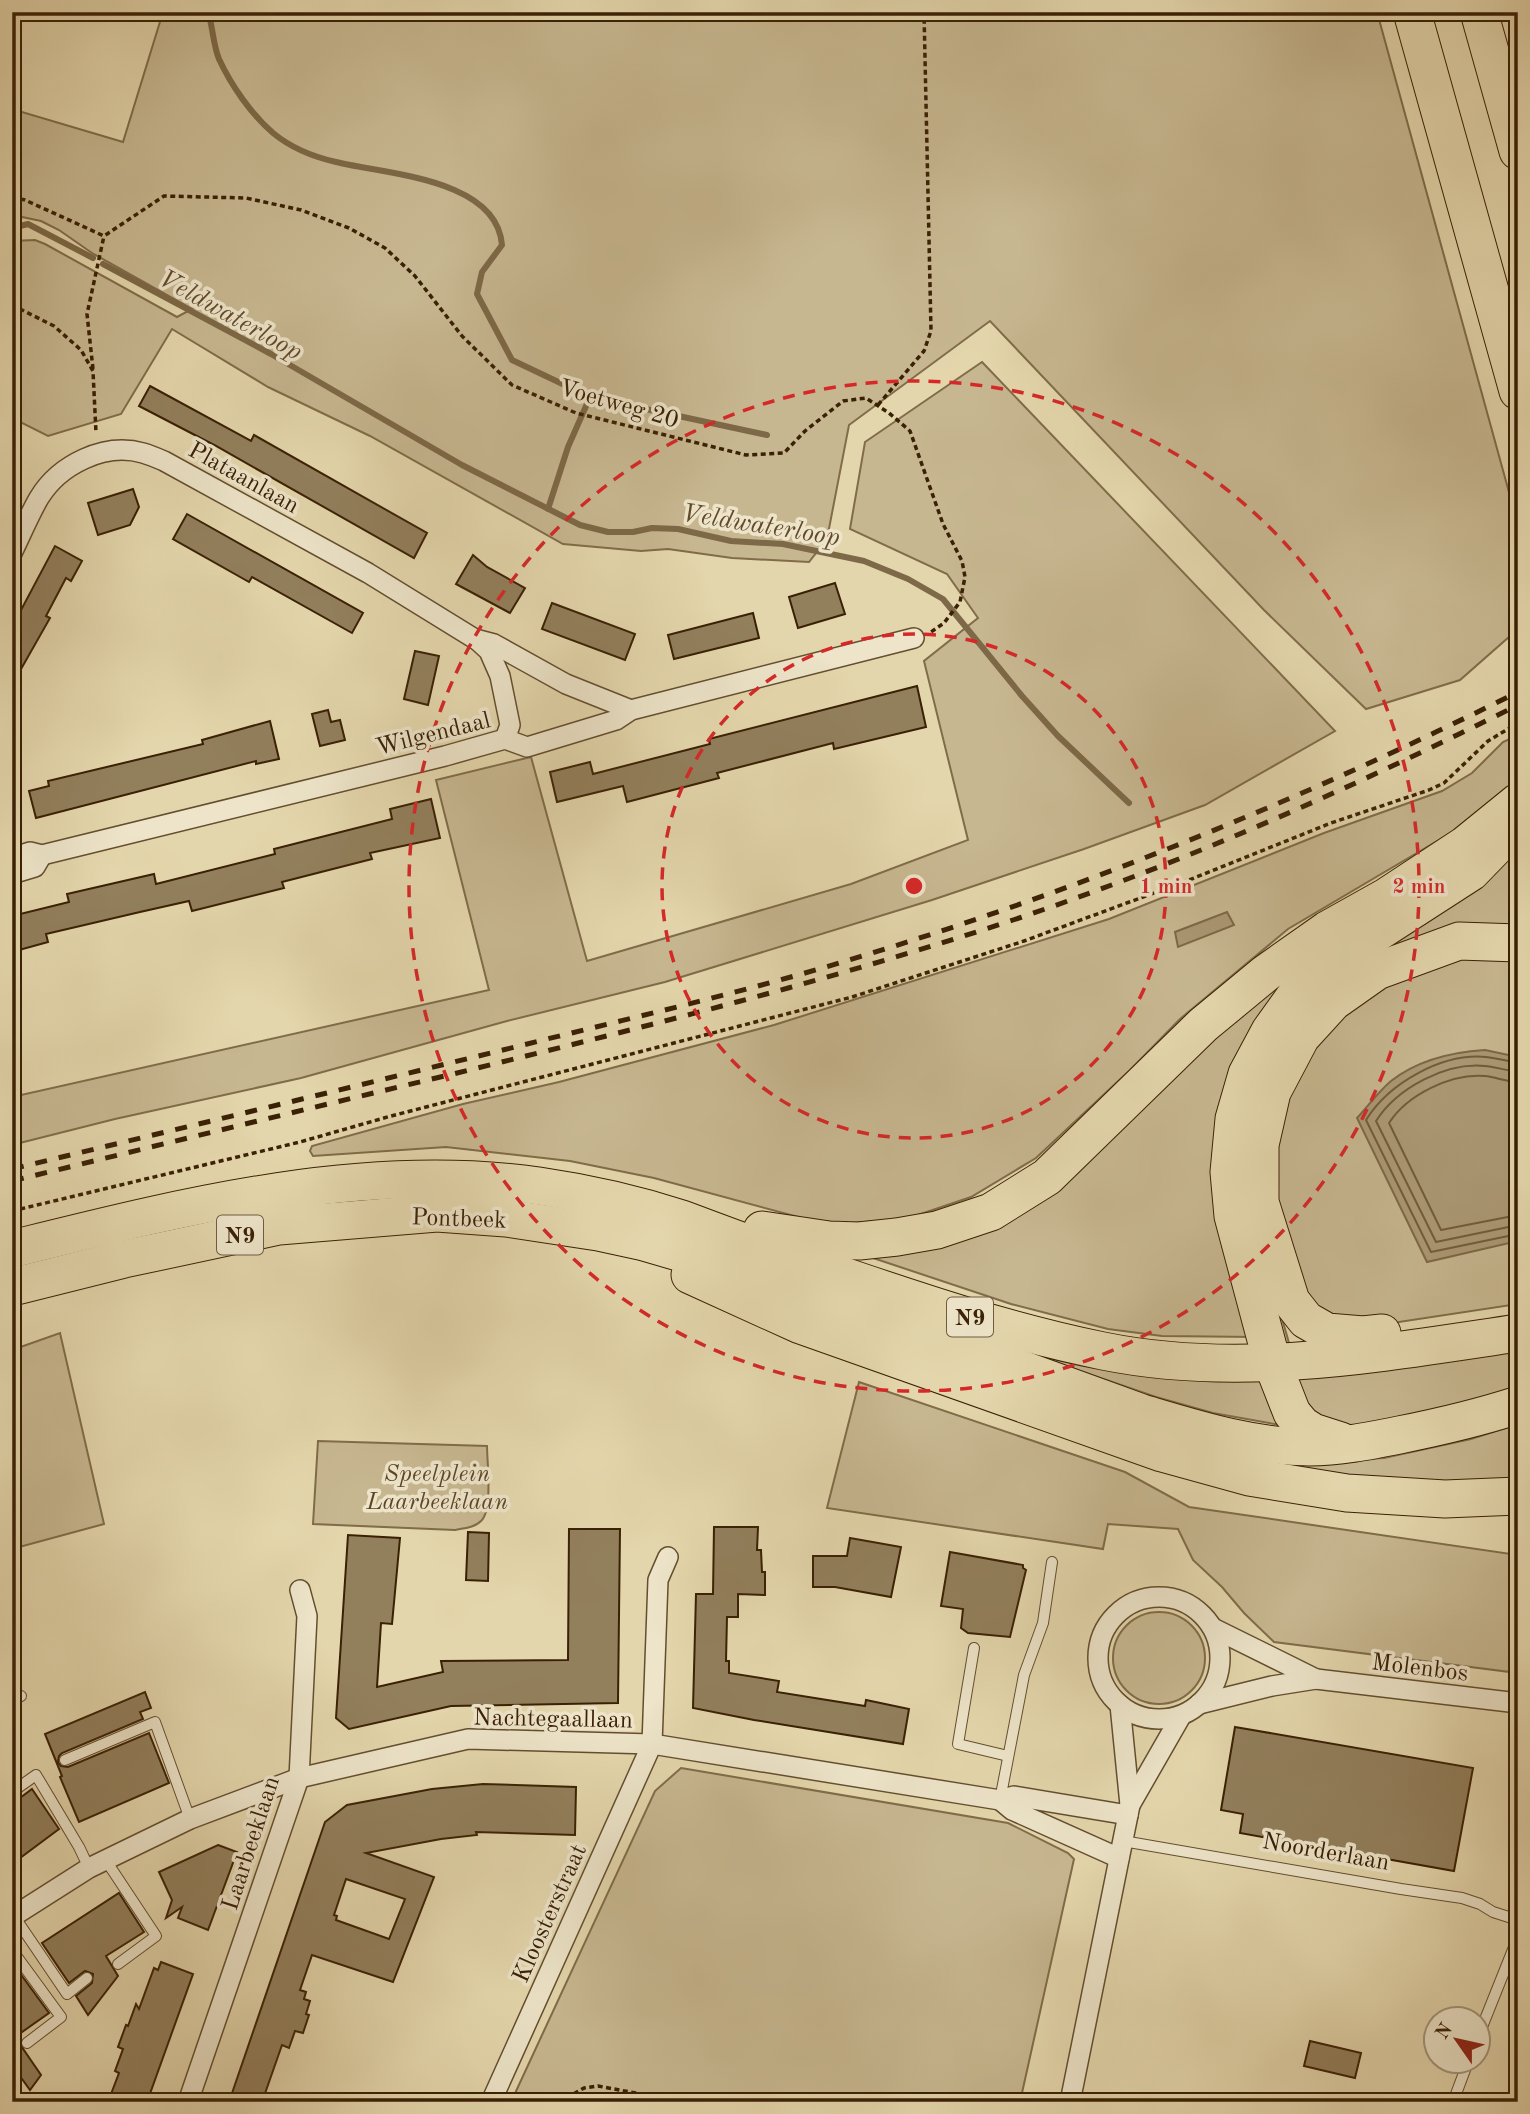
<svg xmlns="http://www.w3.org/2000/svg" width="1530" height="2114" font-family="'Old Standard TT',serif">
<style>
.green{fill:#c7b790;stroke:#806c4a;stroke-width:2}
.water{fill:#aa9873;stroke:#7d6847;stroke-width:2}
.lines{fill:none;stroke-linecap:round;stroke-linejoin:round}
.shore{stroke:#725c3c;stroke-width:2}
.stream{stroke:#7d6847;stroke-width:6}
.building{fill:#927f5c;stroke:#3a2005;stroke-width:2;fill-rule:evenodd}
.lane-casing{stroke:#644e2f;stroke-width:12}
.street-casing{stroke:#644e2f;stroke-width:22}
.highway-casing{stroke:#3a2005;stroke-width:39}
.path{stroke:#3a2005;stroke-width:3.5;stroke-dasharray:5 3.5;stroke-linecap:butt}
.lane{stroke:#ede4c9;stroke-width:10}
.street{stroke:#ede4c9;stroke-width:19}
.highway{stroke:#e4d6ac;stroke-width:37}
.rail{stroke:#3a2005;stroke-width:5;stroke-dasharray:12 12;stroke-linecap:butt}
.ring{fill:none;stroke:#d62828;stroke-width:3.5;stroke-dasharray:12 9}
.labels{text-anchor:middle;stroke-width:7;stroke-linejoin:round;paint-order:stroke}
.shield{fill:#ede4c9;stroke:#705b40;stroke-width:2}
.shield-label{font-size:23px;font-weight:bold;fill:#3a2005}
.street-label{font-size:24px;fill:#3a2005;stroke:#ede4c9}
.park-label{font-size:24px;font-style:italic;fill:#5d4628;stroke:#ede4c9}
.water-label{font-size:26px;font-style:italic;fill:#614a2c;stroke:#ede4c9}
.centre{fill:#d62828;stroke:#ede4c9;stroke-width:3.5}
.ring-label{font-size:21px;text-anchor:middle;font-weight:bold;fill:#d62828;stroke:#ede4c9;stroke-width:7;stroke-linejoin:round;paint-order:stroke}
</style>
<rect width="100%" height="100%" fill="#e4d6ac"/>
<filter id="stains"><feTurbulence type="fractalNoise" baseFrequency=".00286" numOctaves="4"/><feColorMatrix values="0 0 0 0 .2 0 0 0 0 .09 0 0 0 0 .02 0 0 0 .5 -.17"/></filter>
<radialGradient id="worn" r=".72"><stop offset=".6" stop-color="#630" stop-opacity="0"/><stop offset="1" stop-color="#630" stop-opacity=".3"/></radialGradient>
<g class="green">
<polygon points="163,12 1377,12 1518,525 1518,629 1460,680 1366,709 1264,610 990,321 849,425 827,539 809,562 732,558 668,549 641,551 563,544 370,436 268,387 172,329 121,414 48,436 12,418 12,241 35,240 45,244 177,317 192,309 92,253 59,230 41,221 22,217 12,218 12,109 123,142"/>
<polygon points="982,362 1335,731 1205,805 1084,849 932,900 665,982 507,1021 301,1078 115,1119 12,1145 12,1097 489,990 436,780 531,757 587,961 851,884 968,840 924,661 978,618 947,574 850,529 865,442"/>
<polygon points="1518,735 1518,779 1471,821 1288,929 1180,1019 1130,1070 1036,1158 971,1197 906,1219 850,1223 813,1221 654,1178 570,1161 446,1147 313,1156 310,1151 312,1146 463,1104 559,1082 774,1025 1109,919 1324,833 1442,791 1472,773 1503,742"/>
<path d="M1518,839V938C1488,934 1458,934 1428,941C1335,963 1256,1056 1250,1151C1245,1216 1272,1281 1289,1343L1279,1344C1273,1323 1268,1302 1262,1282C1253,1254 1242,1224 1239,1194C1231,1105 1272,1015 1345,963C1405,921 1467,893 1518,839Z"/>
<polygon points="1461,956 1518,960 1518,1304 1366,1327 1339,1321 1316,1307 1300,1289 1273,1201 1279,1116 1316,1038 1385,981"/>
<polygon points="1269,984 1290,984 1255,1337 1162,1336 1108,1329 1011,1304 855,1252 959,1237"/>
<polygon points="60,1333 104,1524 12,1549 12,1350"/>
<polygon points="1518,1341 1518,1388 1469,1403 1353,1426 1318,1417 1304,1404 1288,1371"/>
<polygon points="1019,1350 1265,1373 1286,1426 1213,1413 1156,1397"/>
<polygon points="859,1382 1125,1472 1189,1507 1518,1555 1518,1673 1274,1642 1244,1613 1222,1587 1193,1560 1178,1529 1108,1524 1103,1549 827,1508"/>
<polygon points="1518,1424 1518,1485 1336,1482 1189,1436 1338,1460 1384,1458 1471,1439"/>
<path d="M318,1441L487,1446C487,1462 493,1510 481,1521C474,1528 464,1528 455,1530L313,1524Z"/>
<circle cx="1159" cy="1658" r="46"/>
<polygon points="681,1768 1008,1823 1068,1853 1074,1859 1020,2102 511,2102 655,1791"/>
</g>
<g class="water">
<polygon points="1227,912 1234,925 1178,947 1175,932"/>
<path d="M1485,1050L1518,1057V1241L1427,1262L1357,1118C1368,1106 1379,1091 1391,1081C1418,1060 1452,1052 1485,1050Z"/>
</g>
<g class="lines">
<g class="shore">
<path d="M1518,1063C1507,1061 1496,1058 1486,1057C1442,1053 1389,1083 1366,1120L1431,1252L1518,1234"/>
<path d="M1518,1071C1507,1071 1496,1067 1485,1066C1446,1062 1397,1088 1376,1121L1436,1242L1518,1225"/>
<path d="M1518,1082C1507,1082 1496,1077 1485,1076C1451,1073 1407,1095 1389,1123L1441,1230L1518,1215"/>
</g>
<g class="stream">
<path d="M208,12C213,27 213,45 219,59C231,85 251,114 273,133C290,147 314,157 336,162C384,174 497,178 502,245L482,272L477,294L512,360L590,397L568,447L548,509"/>
<polyline points="12,228 28,224 93,258"/>
<polyline points="103,264 271,354 462,465 580,525 608,532 633,532 652,528 678,529 731,541 783,544 864,561 908,579 943,599 1022,696 1058,736 1129,803"/>
<polyline points="590,397 767,435"/>
</g>
</g>
<g class="building">
<polygon points="150,386 251,441 254,435 427,533 414,558 216,446 139,406"/>
<polygon points="133,489 139,507 130,525 98,535 88,503"/>
<polygon points="187,514 363,613 352,633 252,577 249,582 173,539"/>
<polygon points="55,546 82,561 71,581 66,578 46,616 50,618 12,685 12,627"/>
<polygon points="473,555 487,567 525,588 510,613 456,584"/>
<polygon points="835,583 845,614 798,628 789,597"/>
<polygon points="552,603 635,634 625,660 542,629"/>
<polygon points="753,613 759,638 674,659 668,635"/>
<polygon points="415,651 439,656 428,705 404,699"/>
<polygon points="917,686 926,727 834,749 833,743 717,773 719,778 627,802 623,786 557,802 550,772 590,762 593,774 710,744 709,739"/>
<polygon points="328,710 331,722 340,720 345,740 320,746 312,714"/>
<polygon points="270,721 279,759 256,764 256,761 36,818 29,791 49,786 48,781 203,744 202,740"/>
<polygon points="431,799 440,838 370,853 372,859 282,882 284,888 192,911 189,901 140,912 46,934 48,942 12,952 12,916 69,902 67,894 154,874 156,884 275,854 274,849 392,819 390,809"/>
<polygon points="714,1527 758,1527 757,1550 761,1550 762,1572 765,1572 765,1595 738,1594 738,1617 727,1617 726,1661 729,1661 729,1673 779,1681 777,1692 865,1706 866,1700 909,1709 903,1744 754,1720 693,1708 696,1594 713,1594"/>
<polygon points="569,1529 620,1529 618,1703 451,1706 349,1729 336,1718 348,1535 400,1538 392,1624 381,1623 377,1687 443,1672 441,1661 568,1660"/>
<polygon points="468,1532 489,1533 488,1581 466,1580"/>
<polygon points="850,1538 901,1547 891,1597 835,1587 813,1587 813,1556 847,1556"/>
<polygon points="950,1552 1023,1565 1023,1568 1026,1570 1010,1637 968,1633 961,1628 963,1609 941,1606"/>
<polygon points="145,1692 151,1708 140,1712 143,1719 62,1753 59,1756 58,1762 61,1766 68,1767 149,1733 169,1783 79,1822 60,1777 62,1776 45,1734"/>
<polygon points="1235,1727 1473,1768 1454,1871 1240,1833 1243,1814 1221,1810"/>
<path d="M483,1784L576,1787L575,1835L476,1832L477,1835L441,1839L366,1853L434,1877L393,1982L312,1955L300,1990L306,1992L304,1999L310,2001L306,2014L309,2015L303,2033L295,2031L289,2048L282,2045L262,2102H229L325,1822L347,1805L432,1789ZM346,1879L405,1899L389,1939L336,1920L337,1916L334,1915Z"/>
<polygon points="32,1789 59,1829 12,1864 12,1804"/>
<polygon points="218,1845 237,1852 208,1930 178,1918 182,1907 166,1918 172,1900 159,1872"/>
<polygon points="119,1893 144,1932 106,1956 118,1976 88,2015 76,1996 92,1983 93,1974 85,1971 69,1983 42,1943"/>
<polygon points="161,1962 193,1974 147,2102 108,2102 119,2073 115,2071 123,2049 118,2047 126,2025 128,2026 136,2004 139,2009 154,1968 158,1970"/>
<polygon points="22,1976 49,2013 15,2037 41,2075 30,2090 12,2065 12,1983"/>
<polygon points="1310,2041 1361,2053 1355,2078 1304,2066"/>
</g>
<g class="lines">
<g class="lane-casing">
<g id="lane">
<polyline points="974,1648 958,1744 1008,1756"/>
<polyline points="12,1699 21,1696"/>
<polyline points="65,1760 155,1722 190,1819"/>
<polyline points="12,1792 36,1775 79,1847 89,1868"/>
<polyline points="1000,1800 1024,1675 1043,1623 1052,1562"/>
<polyline points="1123,1841 1401,1889 1462,1898 1480,1904 1493,1912 1518,1920"/>
<polyline points="105,1859 156,1936 118,1964"/>
<polyline points="14,1916 67,1994 87,1978"/>
<polyline points="12,1950 61,2017 27,2043"/>
<polyline points="1478,2037 1518,1937"/>
<polyline points="1453,2102 1468,2062"/>
</g>
</g>
<g class="street-casing">
<g id="street">
<path d="M12,553C21,535 29,515 39,498C59,465 104,442 143,453C150,455 157,458 164,461L368,573L475,639L494,644L566,684L631,710"/>
<polyline points="476,639 489,651 500,676 510,725 505,739"/>
<polyline points="12,858 30,852 42,855 445,756 505,739 527,747 616,720 631,710 914,638"/>
<polyline points="12,874 35,867 42,855"/>
<circle cx="1159" cy="1658" r="61"/>
<polyline points="1213,1628 1316,1679"/>
<polyline points="1199,1704 1272,1686 1316,1679 1518,1703"/>
<polyline points="1120,1705 1130,1805"/>
<polyline points="1119,1858 1012,1810 1000,1800 1014,1796 1128,1815"/>
<polyline points="12,1917 89,1868 190,1819 299,1778 468,1739 652,1744 1000,1800"/>
<polyline points="188,2102 299,1778 307,1616 300,1590"/>
<polyline points="491,2102 652,1744 658,1580 668,1557"/>
<polyline points="1070,2102 1130,1805 1181,1716"/>
</g>
</g>
<g class="highway-casing">
<g id="highway">
<polyline points="1412,12 1518,391"/>
<polyline points="1479,12 1518,151"/>
<polyline points="762,1230 829,1240 859,1241 897,1237 937,1230 991,1212 1047,1177 1203,1025 1266,973 1327,930 1386,897 1465,845 1518,802"/>
<path d="M12,1249C182,1207 362,1161 539,1186C587,1193 636,1204 682,1219C706,1228 730,1237 755,1246C869,1284 984,1327 1103,1351C1241,1379 1381,1353 1518,1333"/>
<polyline points="690,1275 798,1324 1162,1453 1249,1477 1347,1493 1445,1499 1518,1496"/>
<path d="M12,1287L124,1259L279,1226L437,1213L506,1218L598,1232L644,1242L788,1284L1142,1413C1196,1429 1252,1447 1309,1447C1339,1447 1369,1441 1399,1435C1439,1427 1478,1418 1518,1405"/>
<polyline points="1382,1333 1363,1335 1327,1332 1306,1320 1291,1301 1260,1202 1260,1145 1272,1092 1301,1037 1333,1002 1377,971 1459,941 1518,943"/>
<polyline points="1341,1441 1313,1432 1302,1425 1292,1413 1272,1362 1233,1216 1229,1172 1234,1119 1247,1074 1270,1031 1298,992 1341,956 1471,872 1507,835"/>
</g>
</g>
<g class="path">
<polyline points="12,197 25,200 104,236 164,196 246,198 301,210 349,228 385,248 415,276 462,336 512,385 576,413 746,455 784,453 805,431 843,401 866,398 889,413 910,431 943,524 962,561 965,577 960,602 944,623 931,632"/>
<polyline points="12,305 54,326 81,350 93,371 96,433"/>
<polyline points="93,369 87,314 104,236"/>
<polyline points="878,405 924,351 931,331 924,12"/>
<polyline points="12,1211 300,1142 391,1116 852,997 1024,941 1189,880 1331,823 1429,790 1444,783 1488,741 1518,723"/>
<polyline points="559,2102 584,2088 598,2086 684,2102"/>
</g>
<use href="#lane" class="lane"/>
<use href="#street" class="street"/>
<use href="#highway" class="highway"/>
<g class="rail">
<path d="M12,1169C182,1128 353,1087 523,1045C631,1018 740,993 846,961C1078,891 1302,800 1518,692"/>
<path d="M12,1181C159,1145 306,1109 453,1074C641,1028 829,981 1013,920C1186,862 1354,787 1518,705"/>
</g>
</g>
<g class="ring">
<circle cx="914" cy="886" r="252"/>
<circle cx="914" cy="886" r="505"/>
</g>
<g class="labels">
<g class="shield">
<rect x="217" y="1215.5" width="46" height="39" rx="5"/>
<rect x="947" y="1297.5" width="46" height="39" rx="5"/>
</g>
<g class="shield-label">
<text x="240" y="1243">N9</text>
<text x="970" y="1325">N9</text>
</g>
<g class="street-label">
<text transform="translate(619 403) rotate(16)" y="8">Voetweg 20</text>
<text transform="translate(244 477) rotate(29)" y="8">Plataanlaan</text>
<text transform="translate(433 733) rotate(-14)" y="8">Wilgendaal</text>
<text transform="translate(459 1218) rotate(2)" y="8">Pontbeek</text>
<text transform="translate(1420 1667) rotate(7)" y="8">Molenbos</text>
<text transform="translate(553 1718) rotate(1)" y="8">Nachtegaallaan</text>
<text transform="translate(250 1843) rotate(-72)" y="8">Laarbeeklaan</text>
<text transform="translate(1326 1851) rotate(10)" y="8">Noorderlaan</text>
<text transform="translate(549 1913) rotate(-66)" y="8">Kloosterstraat</text>
</g>
<g class="park-label">
<text x="437" y="1481">Speelplein<tspan x="437" dy="28">Laarbeeklaan</tspan></text>
</g>
<g class="water-label">
<text transform="translate(231 314) rotate(29)" y="9">Veldwaterloop</text>
<text transform="translate(761 524) rotate(9)" y="9">Veldwaterloop</text>
</g>
</g>
<circle cx="914" cy="886" r="10" class="centre"/>
<g class="ring-label">
<text x="1166" y="893">1 min</text>
<text x="1419" y="893">2 min</text>
</g>
<rect width="1530" height="2114" fill="none" stroke="#e4d6ac" stroke-width="42"/>
<rect x="14" y="14" width="1502" height="2086" fill="none" stroke="#3a2005" stroke-width="3.5"/>
<rect x="21" y="21" width="1488" height="2072" fill="none" stroke="#3a2005" stroke-width="2"/>
<g transform="translate(1457 2040) rotate(304)"><circle r="33" fill="#ede4c9" stroke="#a5967b" stroke-width="2"/>
<path d="M0-5L12 26L0 18L-12 26Z" fill="#8f2418"/>
<text y="-10" font-size="19" font-weight="bold" text-anchor="middle" fill="#3a2005">N</text>
</g>
<rect width="100%" height="100%" filter="url(#stains)"/>
<rect width="100%" height="100%" fill="url(#worn)"/>
</svg>
